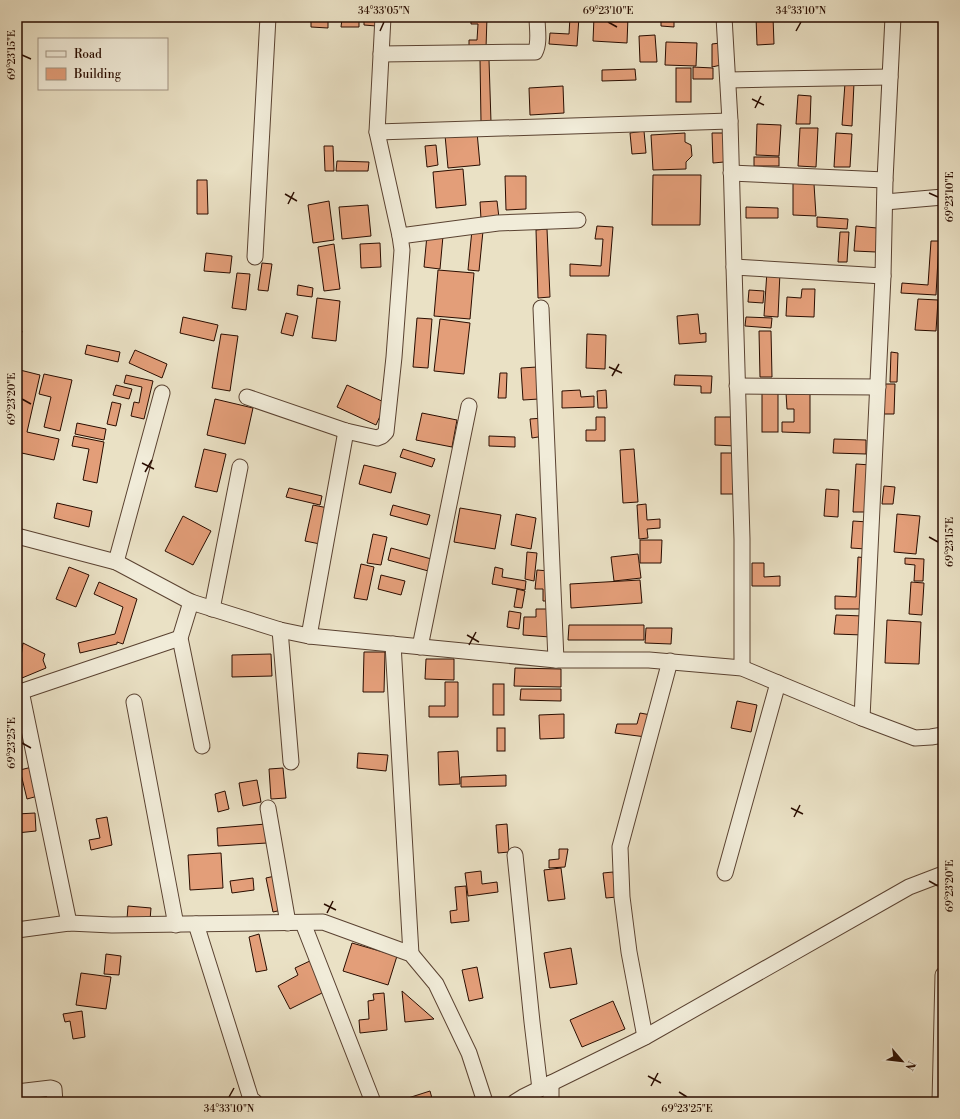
<svg xmlns="http://www.w3.org/2000/svg" width="960" height="1119" font-family="'Libre Bodoni',serif">
<style>
.building{fill:#e39e79;stroke:#2a0d00}
.lines{fill:none;stroke-linecap:round;stroke-linejoin:round}
.street-casing{stroke:#5a4231;stroke-width:17}
.street{stroke:#f1ecd9;stroke-width:15}
.ticks{fill:none;stroke:#2a0d00;stroke-width:1.5}
.neatline{fill:none;stroke:#2a0d00;stroke-width:1.5}
.ticks-label{font-size:10px;text-anchor:middle;fill:#2a0d00}
</style>
<rect width="100%" height="100%" fill="#eae1c5"/>
<filter id="stains"><feTurbulence type="fractalNoise" baseFrequency=".005" numOctaves="4"/><feColorMatrix values="0 0 0 0 .2 0 0 0 0 .09 0 0 0 0 .02 0 0 0 .5 -.17"/></filter>
<radialGradient id="worn" r=".72"><stop offset=".6" stop-color="#630" stop-opacity="0"/><stop offset="1" stop-color="#630" stop-opacity=".3"/></radialGradient>
<g class="building">
<polygon points="311,17 328,17 328,28 311,27"/>
<polygon points="364,17 376,17 376,26 364,25"/>
<polygon points="471,17 487,17 486,48 469,47 469,40 477,40 478,24 471,24"/>
<polygon points="570,17 579,17 577,46 549,44 550,33 569,34"/>
<polygon points="594,17 628,17 627,43 593,41"/>
<rect x="630" y="17" width="16" height="4"/>
<polygon points="661,17 674,17 674,27 661,26"/>
<polygon points="756,17 773,17 774,44 757,45"/>
<polygon points="342,19 359,19 359,27 341,27"/>
<polygon points="655,35 657,62 640,62 639,36"/>
<polygon points="666,42 697,43 696,66 665,65"/>
<polygon points="720,43 721,65 712,67 712,44"/>
<polygon points="480,60 489,60 491,122 481,122"/>
<polygon points="693,67 713,68 713,79 693,79"/>
<rect x="676" y="68" width="15" height="34"/>
<polygon points="635,69 636,80 602,81 602,70"/>
<polygon points="845,83 854,83 852,126 842,125"/>
<polygon points="563,86 564,113 530,115 529,88"/>
<polygon points="798,95 811,96 810,124 796,124"/>
<polygon points="757,124 781,125 779,156 756,155"/>
<polygon points="800,128 818,128 816,167 798,166"/>
<polygon points="644,131 646,153 632,154 630,133"/>
<polygon points="477,132 480,165 448,168 445,135"/>
<polygon points="685,133 685,142 691,145 692,156 686,162 686,169 653,170 651,135"/>
<polygon points="712,133 724,133 724,162 713,163"/>
<polygon points="836,133 852,134 850,167 834,167"/>
<polygon points="436,145 438,165 427,167 425,146"/>
<polygon points="324,146 333,146 334,171 325,171"/>
<rect x="754" y="157" width="25" height="9"/>
<polygon points="337,161 369,162 368,171 336,171"/>
<polygon points="463,169 466,205 436,208 433,172"/>
<polygon points="653,175 701,175 700,225 652,225"/>
<polygon points="505,176 526,176 526,209 506,210"/>
<polygon points="197,180 207,180 208,214 197,214"/>
<polygon points="793,183 814,184 816,216 793,215"/>
<polygon points="329,201 334,240 313,243 308,205"/>
<polygon points="497,201 499,218 481,219 480,202"/>
<polygon points="368,205 371,236 342,239 339,207"/>
<polygon points="746,207 778,208 778,218 746,218"/>
<polygon points="817,217 848,219 847,229 817,227"/>
<polygon points="597,226 613,227 609,276 570,276 570,264 601,266 603,239 595,239"/>
<polygon points="856,226 877,228 876,252 854,251"/>
<polygon points="547,229 550,297 538,298 536,230"/>
<polygon points="472,230 483,231 479,271 468,270"/>
<polygon points="840,232 849,232 847,262 838,262"/>
<polygon points="427,235 443,236 440,269 424,267"/>
<polygon points="931,241 939,241 936,295 901,293 902,283 928,285"/>
<polygon points="380,243 381,267 361,268 360,244"/>
<polygon points="334,244 340,289 324,291 318,247"/>
<polygon points="206,253 232,256 230,273 204,271"/>
<polygon points="262,263 272,264 268,291 258,290"/>
<polygon points="438,270 474,273 470,319 434,316"/>
<polygon points="767,271 780,272 778,317 764,316"/>
<polygon points="237,273 250,274 246,310 232,308"/>
<polygon points="298,285 313,288 312,297 297,295"/>
<polygon points="802,289 815,289 814,317 786,316 787,297 801,298"/>
<polygon points="749,290 764,291 763,303 748,302"/>
<polygon points="317,298 340,301 336,341 312,338"/>
<polygon points="918,299 938,300 936,331 915,330"/>
<polygon points="286,313 298,316 293,336 281,333"/>
<polygon points="698,314 700,334 706,333 706,342 679,344 677,316"/>
<polygon points="183,317 218,325 214,341 180,333"/>
<polygon points="746,317 772,318 771,328 745,326"/>
<polygon points="417,318 432,319 428,368 413,367"/>
<polygon points="440,319 470,323 464,374 434,371"/>
<polygon points="17,330 22,331 17,352"/>
<polygon points="759,331 771,331 772,377 760,377"/>
<polygon points="221,334 238,336 230,391 212,388"/>
<polygon points="587,334 606,335 605,369 586,368"/>
<polygon points="87,345 120,352 118,362 85,354"/>
<polygon points="135,350 167,364 162,378 129,363"/>
<polygon points="891,352 898,353 897,382 890,382"/>
<polygon points="537,367 539,399 523,400 521,368"/>
<polygon points="20,370 40,375 27,432 59,439 54,460 17,452 17,439 19,430 17,430 17,382"/>
<polygon points="500,373 507,373 506,398 498,398"/>
<polygon points="44,374 72,380 60,431 44,427 51,397 39,394"/>
<polygon points="126,375 153,381 144,419 131,416 134,402 139,403 142,387 124,383"/>
<polygon points="675,375 712,376 711,393 701,393 701,386 674,385"/>
<polygon points="885,384 895,384 894,414 884,414"/>
<polygon points="116,385 132,389 129,399 113,395"/>
<polygon points="347,385 386,403 376,425 337,407"/>
<rect x="762" y="389" width="16" height="43"/>
<polygon points="580,390 581,397 594,396 594,407 562,408 562,391"/>
<polygon points="606,390 607,408 598,408 597,391"/>
<polygon points="810,392 810,433 782,432 782,422 794,422 794,409 787,409 786,393"/>
<polygon points="215,399 253,408 245,444 207,435"/>
<polygon points="112,402 121,404 116,426 107,424"/>
<polygon points="422,413 457,420 452,447 416,440"/>
<polygon points="596,417 605,417 605,441 586,441 586,430 596,430"/>
<polygon points="715,417 735,417 735,446 715,445"/>
<polygon points="543,418 544,436 532,438 530,419"/>
<polygon points="77,423 106,429 104,440 75,434"/>
<polygon points="74,436 104,442 97,483 83,480 89,449 72,446"/>
<polygon points="489,436 515,437 515,447 489,446"/>
<polygon points="834,439 866,440 866,454 833,453"/>
<polygon points="204,449 226,454 217,492 195,487"/>
<polygon points="403,449 435,459 432,467 400,457"/>
<polygon points="634,449 638,502 623,503 620,450"/>
<rect x="721" y="453" width="15" height="41"/>
<polygon points="856,464 871,465 868,512 853,512"/>
<polygon points="364,465 396,473 391,493 359,484"/>
<rect x="941" y="485" width="2" height="31"/>
<polygon points="884,486 895,487 893,504 882,504"/>
<polygon points="289,488 322,496 320,505 286,497"/>
<polygon points="826,489 839,490 838,517 824,516"/>
<polygon points="57,503 92,511 89,527 54,518"/>
<polygon points="646,504 647,520 660,519 660,528 647,529 648,538 639,539 637,505"/>
<polygon points="313,505 328,508 320,544 305,541"/>
<polygon points="393,505 430,515 427,525 390,515"/>
<polygon points="460,508 501,515 495,549 454,542"/>
<polygon points="516,514 536,518 531,549 511,545"/>
<polygon points="897,514 920,516 916,554 894,552"/>
<polygon points="183,516 211,531 193,565 165,551"/>
<polygon points="853,521 868,522 866,549 851,548"/>
<polygon points="373,534 387,537 381,565 367,563"/>
<polygon points="640,540 662,540 661,563 640,563"/>
<polygon points="391,548 435,560 432,572 388,560"/>
<polygon points="527,552 537,553 534,581 525,579"/>
<polygon points="638,554 641,578 614,581 611,557"/>
<polygon points="858,557 867,558 865,609 835,609 835,596 856,597"/>
<polygon points="905,558 924,559 923,581 914,581 915,565 905,564"/>
<polygon points="752,563 764,563 764,577 780,576 780,586 752,586"/>
<polygon points="361,564 374,567 367,600 354,598"/>
<polygon points="69,567 89,575 76,607 56,599"/>
<polygon points="495,567 503,569 502,577 526,581 525,590 492,584"/>
<polygon points="537,570 549,571 550,601 543,601 543,589 535,589"/>
<polygon points="381,575 405,581 401,595 378,589"/>
<polygon points="640,580 642,603 571,608 570,584"/>
<polygon points="99,582 137,599 123,644 117,642 117,644 80,653 78,643 115,634 123,607 94,594"/>
<polygon points="911,582 924,583 922,615 909,614"/>
<polygon points="517,589 525,591 522,608 514,607"/>
<polygon points="536,609 550,609 550,637 523,635 524,617 536,617"/>
<polygon points="509,611 521,613 519,629 507,627"/>
<polygon points="836,615 863,616 863,635 834,634"/>
<polygon points="887,620 921,622 919,664 885,663"/>
<polygon points="569,625 644,625 644,640 568,640"/>
<polygon points="646,628 672,628 671,644 645,643"/>
<polygon points="23,643 45,654 43,660 46,668 22,678 19,670"/>
<polygon points="364,652 385,652 384,692 363,692"/>
<polygon points="271,654 272,676 232,677 232,655"/>
<polygon points="426,659 454,659 454,680 425,679"/>
<polygon points="515,668 561,669 561,687 514,686"/>
<polygon points="445,682 458,682 458,717 429,717 429,706 445,706"/>
<rect x="493" y="684" width="11" height="31"/>
<polygon points="521,689 561,689 561,701 520,700"/>
<polygon points="737,701 757,705 751,732 731,728"/>
<polygon points="640,713 651,715 646,737 615,733 617,724 637,724"/>
<polygon points="564,714 564,738 540,739 539,715"/>
<rect x="497" y="728" width="8" height="23"/>
<polygon points="458,751 460,784 439,785 438,752"/>
<polygon points="358,753 388,755 386,771 357,768"/>
<polygon points="32,767 38,796 27,799 20,770"/>
<polygon points="283,768 286,798 271,799 269,769"/>
<polygon points="506,775 506,786 461,787 461,777"/>
<polygon points="257,780 261,802 243,806 239,783"/>
<polygon points="225,791 229,809 218,812 215,794"/>
<polygon points="35,813 36,831 17,833 17,814"/>
<polygon points="107,817 112,845 91,850 89,840 100,838 96,819"/>
<polygon points="266,824 267,843 218,846 217,828"/>
<polygon points="507,824 509,852 498,853 496,825"/>
<polygon points="559,849 568,849 565,867 549,868 549,860 559,859"/>
<polygon points="221,853 223,888 190,890 188,855"/>
<polygon points="561,868 565,899 548,901 544,870"/>
<polygon points="481,871 482,884 497,882 498,892 468,896 465,873"/>
<polygon points="613,872 617,897 606,898 603,873"/>
<polygon points="275,876 282,910 273,912 266,878"/>
<polygon points="253,878 254,890 232,893 230,881"/>
<polygon points="466,886 469,921 451,923 450,911 457,910 455,887"/>
<polygon points="128,906 151,908 150,920 127,919"/>
<polygon points="259,934 267,970 256,972 249,937"/>
<polygon points="352,943 397,956 388,985 343,971"/>
<polygon points="571,948 577,984 550,988 544,953"/>
<polygon points="106,954 121,956 119,975 104,974"/>
<polygon points="312,960 328,990 290,1009 278,986 298,975 295,968"/>
<polygon points="477,967 483,998 469,1001 462,970"/>
<polygon points="81,973 111,977 106,1009 76,1005"/>
<polygon points="402,991 434,1019 405,1022"/>
<polygon points="384,993 387,1030 360,1033 359,1020 369,1019 368,1001 374,1000 373,994"/>
<polygon points="613,1001 625,1029 582,1047 570,1020"/>
<polygon points="82,1011 85,1037 73,1039 70,1021 65,1022 63,1014"/>
<polygon points="430,1091 433,1102 406,1102 405,1099"/>
</g>
<g class="lines">
<g class="street-casing">
<g id="street">
<polyline points="724,17 730,121 734,267 742,539 742,668"/>
<path d="M381,54L535,52C540,43 537,28 537,17"/>
<polyline points="728,80 890,77"/>
<polyline points="377,132 730,121"/>
<polyline points="731,173 885,180"/>
<polyline points="885,202 943,197"/>
<polyline points="400,236 498,223 578,220"/>
<polyline points="255,257 268,17"/>
<polyline points="734,267 883,276"/>
<polyline points="541,308 556,660"/>
<polyline points="737,386 878,387"/>
<polyline points="247,397 346,431 377,438 382,436 386,432 394,357 402,250 400,236 377,132 383,17"/>
<polyline points="17,536 116,562 191,602 280,630 309,636 556,660 649,660 742,668 862,718 915,738 931,737 943,735"/>
<polyline points="116,562 162,393"/>
<polyline points="191,602 180,638 202,746"/>
<polyline points="212,609 240,467"/>
<polyline points="280,630 291,762"/>
<polyline points="309,636 346,431"/>
<polyline points="393,644 411,954"/>
<polyline points="420,647 469,406"/>
<polyline points="21,691 69,923"/>
<polyline points="17,693 180,638"/>
<polyline points="134,702 176,925"/>
<polyline points="862,718 883,276 885,180 893,17"/>
<polyline points="268,808 288,923"/>
<polyline points="515,855 532,1022 540,1089"/>
<polyline points="725,873 778,683"/>
<polyline points="303,923 373,1102"/>
<polyline points="196,924 251,1099 255,1102"/>
<polyline points="17,930 69,923 112,925 323,922 411,954 436,984 469,1053 485,1102"/>
<polyline points="645,1037 629,952 622,897 620,847 670,661"/>
<polyline points="17,1092 51,1088 54,1089 55,1102"/>
<polyline points="515,1102 523,1097 645,1037 909,887 943,874"/>
<polyline points="551,1102 551,1083"/>
<polyline points="940,1102 943,975"/>
</g>
</g>
<use href="#street" class="street"/>
</g>
<path class="ticks" d="M608,22L617,27M380,31L384,22M796,31L801,22M22,55L31,59M752,99L764,105M755,108L761,96M929,193L938,197M285,194L297,201M288,204L294,192M609,367L622,373M612,376L619,364M22,399L31,404M142,463L154,469M145,472L152,460M929,537L938,542M467,635L479,642M469,645L476,632M22,743L31,748M791,808L803,814M794,817L800,805M929,881L938,886M324,904L336,910M327,913L333,901M648,1076L661,1083M651,1086L658,1073M679,1092L687,1097M229,1097L234,1088"/>
<rect width="960" height="1119" fill="none" stroke="#eae1c5" stroke-width="44"/>
<rect x="38" y="38" width="130" height="52" fill="#f1ecd9" stroke="#a19382"/>
<rect x="46" y="51" width="20" height="6" fill="#f1ecd9" stroke="#a19382"/>
<text x="74" y="58" font-size="12" fill="#2a0d00">Road</text>
<rect x="46" y="68" width="20" height="12" fill="#e39e79" stroke="#a19382"/>
<text x="74" y="78" font-size="12" fill="#2a0d00">Building</text>
<g transform="translate(902 1061) rotate(118)" stroke="#f1ecd9" stroke-width="3" paint-order="stroke">
<path d="M0-3L7 15L0 10L-7 15Z" fill="#2a0d00"/>
<text y="-6" font-size="11" font-weight="bold" text-anchor="middle" fill="#2a0d00">N</text>
</g>
<rect x="22" y="22" width="916" height="1075" class="neatline"/>
<g class="ticks-label">
<text x="384" y="14">34°33'05"N</text>
<text x="608" y="14">69°23'10"E</text>
<text x="801" y="14">34°33'10"N</text>
<text transform="translate(11 55) rotate(-90)" y="4">69°23'15"E</text>
<text transform="translate(949 197) rotate(-90)" y="4">69°23'10"E</text>
<text transform="translate(11 399) rotate(-90)" y="4">69°23'20"E</text>
<text transform="translate(949 542) rotate(-90)" y="4">69°23'15"E</text>
<text transform="translate(11 743) rotate(-90)" y="4">69°23'25"E</text>
<text transform="translate(949 886) rotate(-90)" y="4">69°23'20"E</text>
<text x="229" y="1112">34°33'10"N</text>
<text x="687" y="1112">69°23'25"E</text>
</g>
<rect width="100%" height="100%" filter="url(#stains)"/>
<rect width="100%" height="100%" fill="url(#worn)"/>
</svg>
